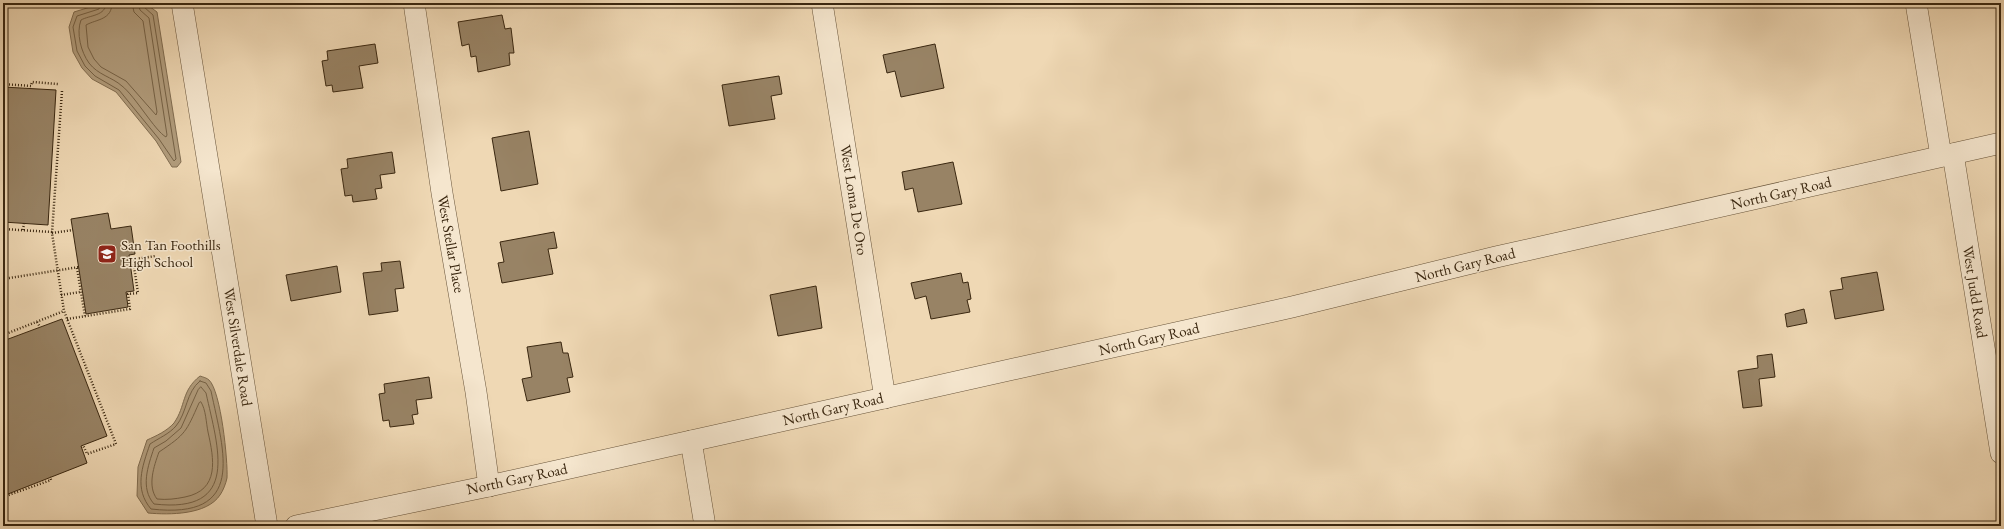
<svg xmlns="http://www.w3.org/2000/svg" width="2004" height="529" font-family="'EB Garamond',serif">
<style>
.water{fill:#b19c7c;stroke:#816d51}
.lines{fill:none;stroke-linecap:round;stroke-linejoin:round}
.shore{stroke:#766246;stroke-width:1}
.building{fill:#988365;stroke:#3a2710}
.minor-casing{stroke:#675339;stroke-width:22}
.path{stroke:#3a2710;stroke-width:2.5;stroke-dasharray:1 2;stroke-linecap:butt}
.minor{stroke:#f5e6ce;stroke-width:21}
.labels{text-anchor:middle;stroke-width:3;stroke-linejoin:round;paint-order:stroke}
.street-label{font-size:15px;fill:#3a2710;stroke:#f5e6ce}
.poi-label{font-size:15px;fill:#3a2710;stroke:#f5e6ce;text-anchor:start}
</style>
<rect width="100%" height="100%" fill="#efd8b4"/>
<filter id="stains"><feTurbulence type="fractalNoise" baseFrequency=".005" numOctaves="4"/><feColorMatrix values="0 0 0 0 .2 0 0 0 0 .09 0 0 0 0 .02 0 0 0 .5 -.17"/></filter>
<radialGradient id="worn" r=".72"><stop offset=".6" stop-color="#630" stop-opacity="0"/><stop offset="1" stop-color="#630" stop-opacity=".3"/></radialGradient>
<g class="water">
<polygon points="112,3 145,3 157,12 181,162 177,167 172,167 156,141 116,92 92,79 82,68 73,52 69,27 74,12 100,4"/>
<path d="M200,376C203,377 207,378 209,380C221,391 228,461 227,478C226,483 223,491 220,495C207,515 169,515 148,513L137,496L138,467L147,440C156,436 167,431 174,423C186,406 181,391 200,376Z"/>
</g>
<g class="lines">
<g class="shore">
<polyline points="101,3 99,9 77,16 73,27 77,51 85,66 95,76 119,90 159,139 174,161 176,159 153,15 144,7 143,3"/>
<path d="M106,3C106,16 90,15 81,20C76,33 81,52 89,63C98,75 112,77 122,86C135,96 155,131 166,137L167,135L149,18L140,10L138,3"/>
<path d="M112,3C112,20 97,19 86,25L88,47L94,59L101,67L126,81L156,115L157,112L143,21L134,12L132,3"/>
<path d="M200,381L206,383L211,391C224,453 247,520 151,509C134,489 142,467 150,444C159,438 169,434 176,426C187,413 186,392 200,381Z"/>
<path d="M201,387L206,393C218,448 241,514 154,504C140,488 148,466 154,448L166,441L181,428L198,390Z"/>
<path d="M201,402C206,410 206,422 208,432C214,459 220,490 185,497C175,499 167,500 157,499C147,486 154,466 159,452C186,434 186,432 199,403Z"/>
</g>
</g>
<g class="building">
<polygon points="502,15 505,29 511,28 514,53 509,53 510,65 478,72 476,56 471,57 469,44 462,46 458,22"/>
<polygon points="375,44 378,63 359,66 363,88 333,92 332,85 326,86 322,61 328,60 327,51"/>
<polygon points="935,44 944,88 901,97 895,71 887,73 883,55"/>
<polygon points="779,76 782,94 771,96 775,119 729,126 722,85"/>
<polygon points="3,87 56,90 48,225 3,222"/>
<polygon points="529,131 538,184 501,191 492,138"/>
<polygon points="392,152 395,173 380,175 382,188 375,189 377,199 353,202 352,195 345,196 341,169 348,168 347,159"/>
<polygon points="953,162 962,204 918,212 913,188 905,190 902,172"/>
<polygon points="108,213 111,229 131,226 135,254 129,255 134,291 126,292 128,307 86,314 71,219"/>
<polygon points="554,232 557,248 548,249 553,274 502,283 498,263 504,262 500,242"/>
<polygon points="400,261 404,288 395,289 398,311 369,315 363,273 382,271 381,263"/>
<polygon points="337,266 341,292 291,301 286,275"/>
<polygon points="1877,272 1884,310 1835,319 1830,291 1843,289 1841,278"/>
<polygon points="961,273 963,283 968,282 971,299 967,300 970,312 931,319 926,296 915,299 911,283"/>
<polygon points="816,286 822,328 778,336 770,295"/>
<polygon points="1804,309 1807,323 1787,327 1785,314"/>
<polygon points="62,319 107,436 81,446 87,463 3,496 3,341"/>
<polygon points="561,342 563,353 568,353 573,377 567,378 570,392 527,401 522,379 532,377 527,347"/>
<polygon points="1772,354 1775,377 1759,379 1762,406 1743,408 1738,371 1758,368 1757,356"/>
<polygon points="429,377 432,398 416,400 418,414 412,415 414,424 390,427 389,420 383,421 379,394 385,393 384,384"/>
</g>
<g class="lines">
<g class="minor-casing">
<g id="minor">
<polyline points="182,3 267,526"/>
<polyline points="414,3 442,193 476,392 489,486"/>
<polyline points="822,3 885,398"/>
<polyline points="1916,3 1941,156"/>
<polyline points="1953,154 2001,453"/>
<polyline points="691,441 705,526"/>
<polyline points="296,526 489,486 1292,307 1496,257 2001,143"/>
</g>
</g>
<g class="path">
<polyline points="3,84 31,86 32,82 58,84"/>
<polyline points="62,91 52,233 64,311 116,444 87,454 83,445"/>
<polyline points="3,229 52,232"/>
<polyline points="23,230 24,223"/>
<polyline points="52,233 73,230"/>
<polyline points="193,250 205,248"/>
<polyline points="121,261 156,256"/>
<polyline points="77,268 85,316"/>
<polyline points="3,279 79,267"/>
<polyline points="61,295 80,292"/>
<polyline points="67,319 130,309 128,294 138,293 133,260"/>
<polyline points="37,322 40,327"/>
<polyline points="3,335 64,311"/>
<polyline points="3,497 51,480 50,477"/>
</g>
<use href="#minor" class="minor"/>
</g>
<defs>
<g id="school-square" transform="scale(1)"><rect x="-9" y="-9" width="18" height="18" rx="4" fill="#8f2418" stroke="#f5e6ce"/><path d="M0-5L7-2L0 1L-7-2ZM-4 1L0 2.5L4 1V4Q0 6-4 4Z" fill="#fff"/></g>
</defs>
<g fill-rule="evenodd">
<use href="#school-square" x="107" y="254"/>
</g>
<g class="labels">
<g class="street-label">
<text transform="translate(1781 193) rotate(-13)" y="5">North Gary Road</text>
<text transform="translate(854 200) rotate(81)" y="5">West Loma De Oro</text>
<text transform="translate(451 244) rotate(80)" y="5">West Stellar Place</text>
<text transform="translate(1465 265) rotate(-14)" y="5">North Gary Road</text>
<text transform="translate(1975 292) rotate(81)" y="5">West Judd Road</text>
<text transform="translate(1149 339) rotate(-13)" y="5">North Gary Road</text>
<text transform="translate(238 347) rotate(81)" y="5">West Silverdale Road</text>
<text transform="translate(833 409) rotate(-13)" y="5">North Gary Road</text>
<text transform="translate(517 479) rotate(-12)" y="5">North Gary Road</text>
</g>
<g class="poi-label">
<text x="121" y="250">San Tan Foothills<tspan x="121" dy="17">High School</tspan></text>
</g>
</g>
<rect width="2004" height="529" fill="none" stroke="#efd8b4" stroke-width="16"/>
<rect x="4" y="4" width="1996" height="521" fill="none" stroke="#3a2710" stroke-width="2"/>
<rect x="8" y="8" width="1988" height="513" fill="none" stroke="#3a2710"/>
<rect width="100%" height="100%" filter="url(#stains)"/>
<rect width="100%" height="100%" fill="url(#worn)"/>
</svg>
